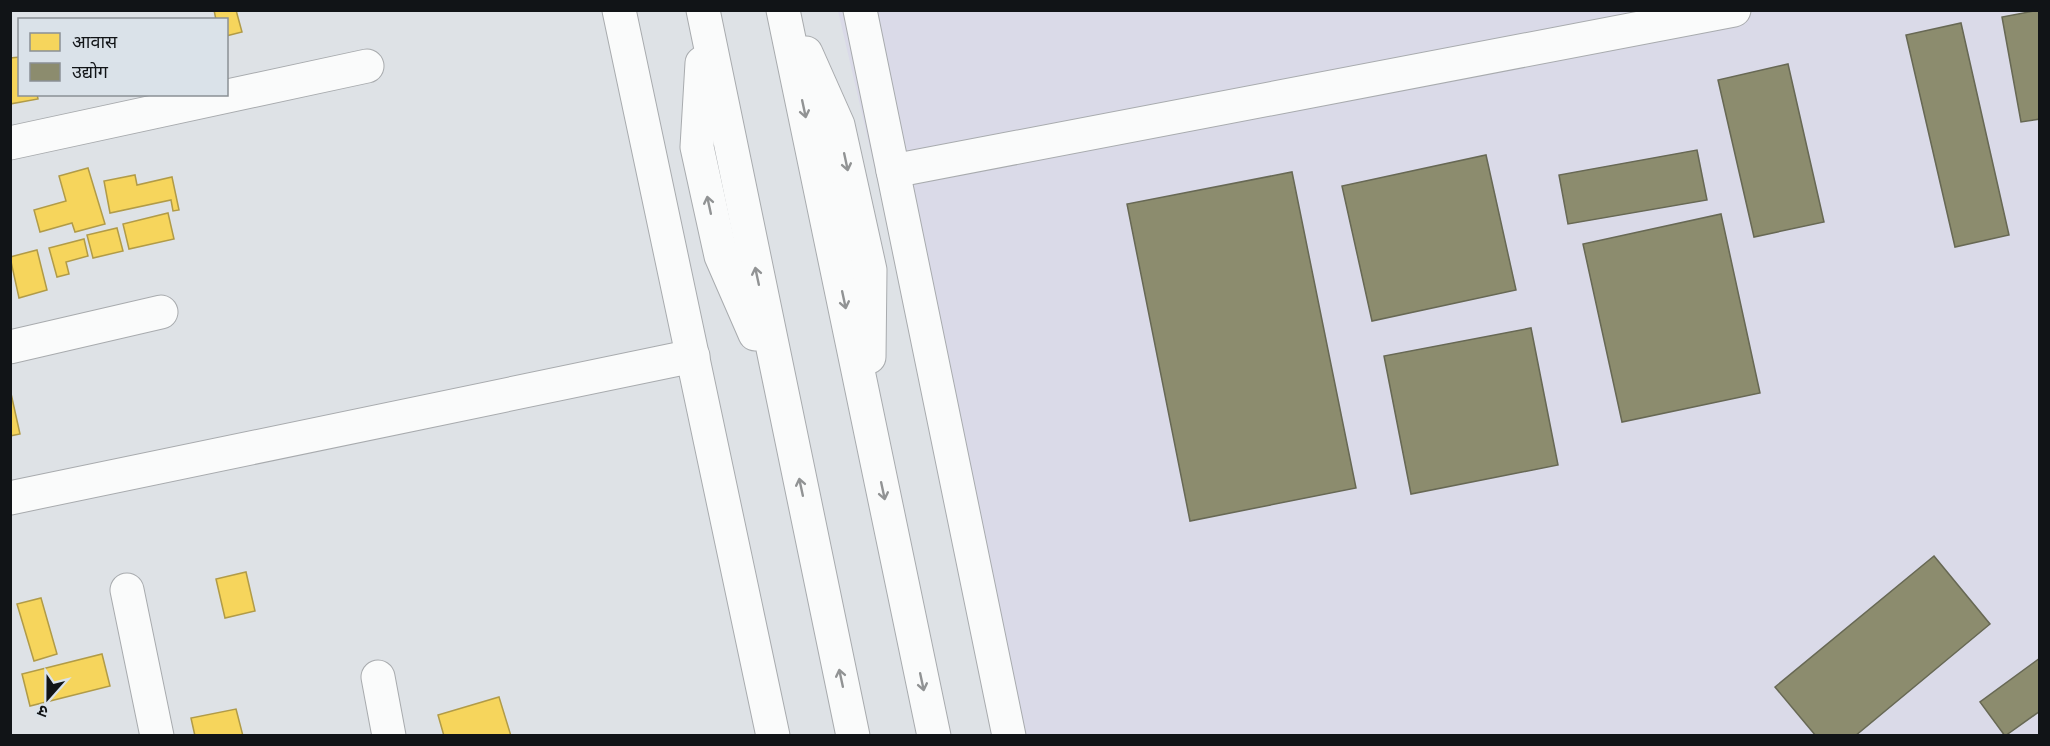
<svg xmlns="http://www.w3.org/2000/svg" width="2050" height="746" font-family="Barlow,'Noto Sans Devanagari',sans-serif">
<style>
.industrial{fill:#dadae8}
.homes{fill:#f6d55c;stroke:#b19b47;stroke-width:1.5}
.industry{fill:#8c8c6e;stroke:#676854;stroke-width:1.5}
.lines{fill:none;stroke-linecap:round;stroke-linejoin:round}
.minor-casing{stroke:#a8abae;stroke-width:35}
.minor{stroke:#fafbfb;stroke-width:33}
.oneway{stroke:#919394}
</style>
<rect width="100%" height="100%" fill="#dee2e6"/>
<polygon class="industrial" points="838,11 2039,11 2039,735 1007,735"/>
<g class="homes">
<polygon points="214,10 236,10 242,32 226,36 226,20 216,20"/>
<polygon points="20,57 20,94 37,94 38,99 10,104 10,58"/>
<polygon points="88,168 105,224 75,232 72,223 40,232 34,210 66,201 59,176"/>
<polygon points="135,175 137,185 172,177 179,210 173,211 171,200 110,213 104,181"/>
<polygon points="168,213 174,239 129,249 123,224"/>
<polygon points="117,228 123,251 93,258 87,235"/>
<polygon points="84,239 88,256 66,262 69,274 57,277 49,248"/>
<polygon points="37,250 47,290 19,298 10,257"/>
<polygon points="10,389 20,434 10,436"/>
<polygon points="246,572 255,611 225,618 216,579"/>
<polygon points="41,598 57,654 34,661 17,604"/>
<polygon points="102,654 110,686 30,706 22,674"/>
<polygon points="499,697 511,736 444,736 438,715"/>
<polygon points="236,709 243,736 195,736 191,718"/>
</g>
<g class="industry">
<polygon points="2040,10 2040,119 2021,122 2002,17"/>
<polygon points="1961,23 2009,235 1955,247 1906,35"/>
<polygon points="1788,64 1824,222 1754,237 1718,80"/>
<polygon points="1697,150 1707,200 1568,224 1559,175"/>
<polygon points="1486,155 1516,290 1372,321 1342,186"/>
<polygon points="1292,172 1356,488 1190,521 1127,204"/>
<polygon points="1721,214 1760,393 1622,422 1583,244"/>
<polygon points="1531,328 1558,465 1411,494 1384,356"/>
<polygon points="1934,556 1990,624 1855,736 1816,736 1775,687"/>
<polygon points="2040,658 2040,711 2005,736 1980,702"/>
</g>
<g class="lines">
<g class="minor-casing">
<g id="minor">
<polyline points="619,10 773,736"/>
<polyline points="703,10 853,736"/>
<polyline points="783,10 934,736"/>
<polyline points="860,10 1009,736"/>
<polyline points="806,53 838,125 870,270 869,357"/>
<polyline points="702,63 697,147 721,256 755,334"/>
<polyline points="10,143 367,66"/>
<polyline points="893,171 1734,10"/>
<polyline points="10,347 161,312"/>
<polyline points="10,498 693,356"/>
<polyline points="127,590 157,736"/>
<polyline points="378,677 389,736"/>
</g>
</g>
<use href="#minor" class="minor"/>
</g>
<defs><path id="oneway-shaft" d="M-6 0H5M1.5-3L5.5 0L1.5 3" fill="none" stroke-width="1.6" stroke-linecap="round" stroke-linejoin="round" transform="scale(1.5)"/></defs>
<g class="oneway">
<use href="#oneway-shaft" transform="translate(804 109) rotate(78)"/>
<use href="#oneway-shaft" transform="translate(846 162) rotate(78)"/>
<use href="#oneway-shaft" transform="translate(709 205) rotate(-102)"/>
<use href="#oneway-shaft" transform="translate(757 276) rotate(-102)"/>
<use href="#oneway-shaft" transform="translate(844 300) rotate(78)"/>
<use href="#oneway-shaft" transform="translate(801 487) rotate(-102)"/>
<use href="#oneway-shaft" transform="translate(883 491) rotate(78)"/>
<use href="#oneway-shaft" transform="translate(841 678) rotate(-102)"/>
<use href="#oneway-shaft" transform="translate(922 682) rotate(78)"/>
</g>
<rect width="2050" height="746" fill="none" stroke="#111417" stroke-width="24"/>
<rect x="18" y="18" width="210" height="78" fill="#dae2e9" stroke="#8a9095" stroke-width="1.5"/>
<rect x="30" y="33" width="30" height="18" fill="#f6d55c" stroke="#8a9095" stroke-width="1.5"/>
<text x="72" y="48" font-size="18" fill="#111417">आवास</text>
<rect x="30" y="63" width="30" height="18" fill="#8c8c6e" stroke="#8a9095" stroke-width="1.5"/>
<text x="72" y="78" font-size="18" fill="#111417">उद्योग</text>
<g transform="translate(48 698) rotate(201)" stroke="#dae2e9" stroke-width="4.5" paint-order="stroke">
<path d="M0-4.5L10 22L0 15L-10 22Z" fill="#111417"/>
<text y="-9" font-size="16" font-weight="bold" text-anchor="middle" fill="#111417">उ</text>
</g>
</svg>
